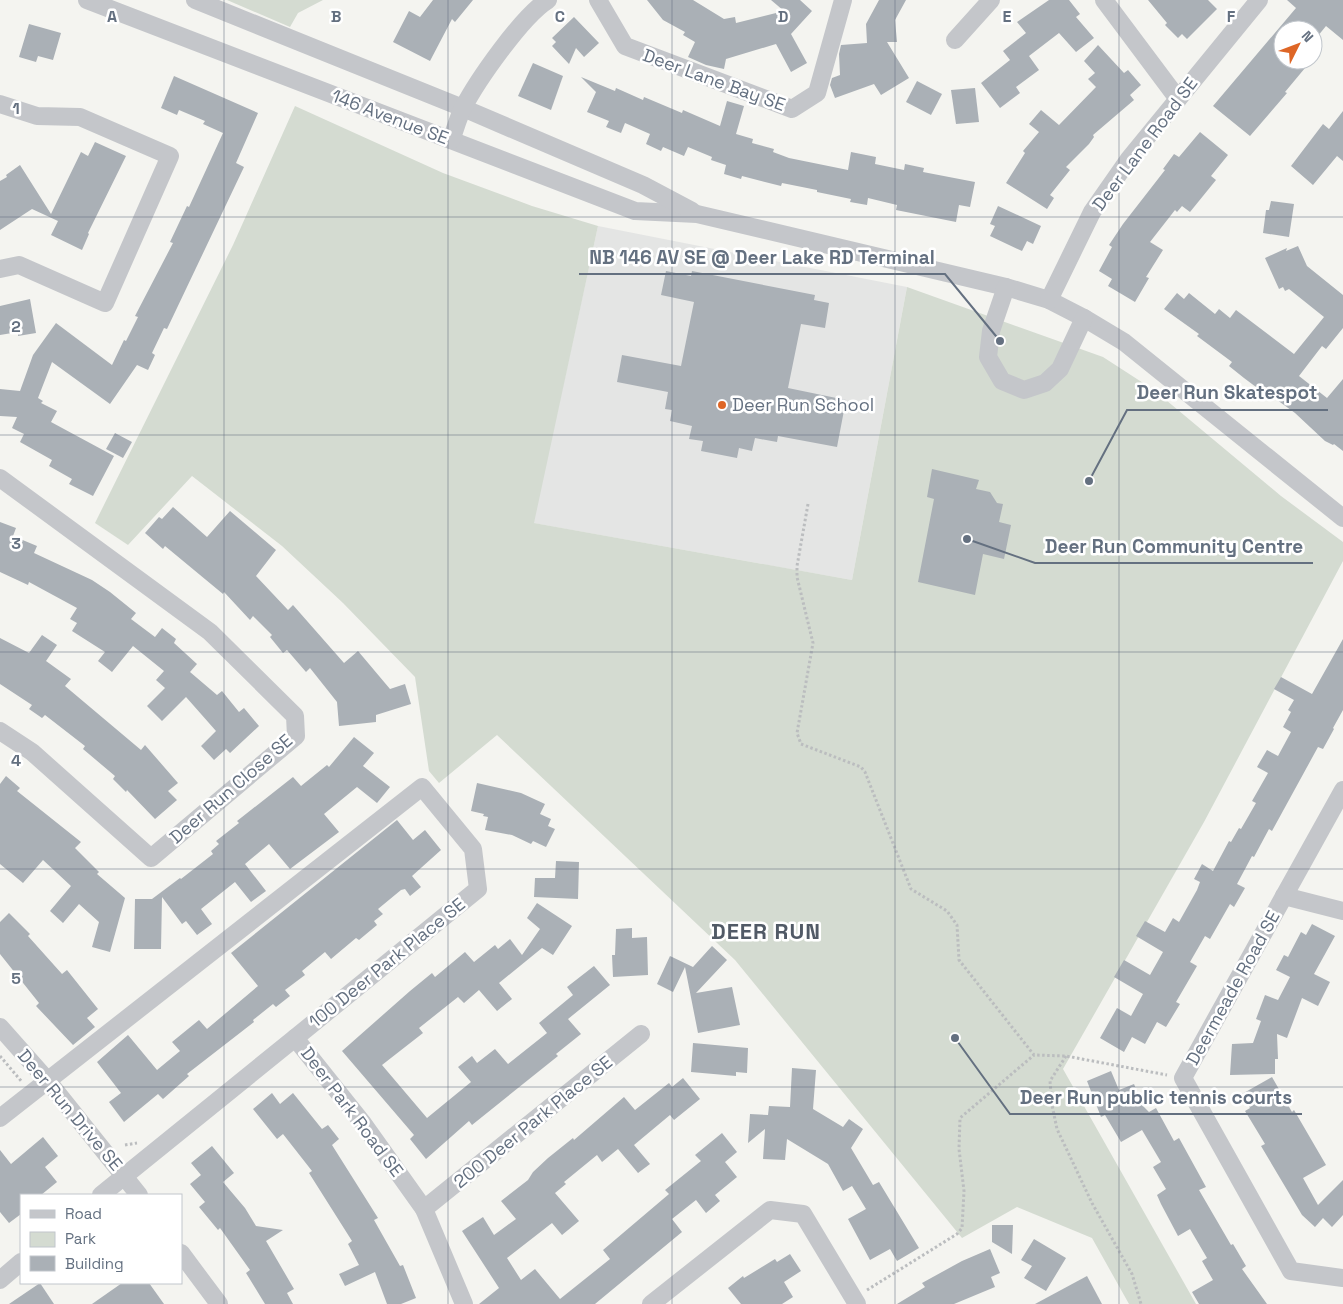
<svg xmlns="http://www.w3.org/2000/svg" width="1343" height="1304" font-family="'Space Grotesk',sans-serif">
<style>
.built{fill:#e4e5e4}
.green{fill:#d4dbd1}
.building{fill:#aab0b6}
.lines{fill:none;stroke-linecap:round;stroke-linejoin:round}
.path{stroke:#bbbdbf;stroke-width:3;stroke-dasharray:2.5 2.5;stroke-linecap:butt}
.minor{stroke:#c4c6ca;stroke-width:18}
.grid{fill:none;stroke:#647080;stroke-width:1;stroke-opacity:0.55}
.poi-dot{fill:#de6626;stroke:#fff;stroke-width:2}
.labels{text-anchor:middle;stroke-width:5;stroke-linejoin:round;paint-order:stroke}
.street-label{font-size:18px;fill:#647080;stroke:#fff}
.poi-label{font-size:18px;fill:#647080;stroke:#fff;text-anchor:start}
.district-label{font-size:22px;font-weight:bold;letter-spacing:1px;fill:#515a66;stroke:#fff}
.grid-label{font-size:16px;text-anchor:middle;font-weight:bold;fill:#647080;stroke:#fff;stroke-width:5;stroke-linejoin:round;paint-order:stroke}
.leader{fill:none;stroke:#647080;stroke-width:2}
.callout-dot{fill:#647080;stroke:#fff;stroke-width:2}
.callout-label{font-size:19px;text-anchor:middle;font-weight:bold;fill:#647080;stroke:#fff;stroke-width:5;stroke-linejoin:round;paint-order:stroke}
</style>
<rect width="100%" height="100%" fill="#f4f4f0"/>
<polygon class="built" points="598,226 907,287 852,580 533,523"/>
<g class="green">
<polygon points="227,0 323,0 298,13 290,27"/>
<polygon points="295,106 443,173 532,206 598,226 534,523 852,580 907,287 1103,357 1154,390 1281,496 1343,542 1343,561 1204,822 1063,1069 1196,1304 1129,1304 1092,1238 1017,1207 962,1238 735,960 497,735 439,783 429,771 415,677 343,603 282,546 192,476 128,545 95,523 233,245"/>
</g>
<g class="building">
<polygon points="433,0 473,0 455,22 452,19 430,61 393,42 409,11 420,17"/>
<polygon points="647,0 693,0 724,19 735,17 736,23 784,11 771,0 800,0 812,11 791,34 807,63 791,72 776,44 726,59 724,69 706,65 688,57 695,42 683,35 685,32 663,20"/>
<polygon points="879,0 906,0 895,20 897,42 887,42 909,78 881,95 874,84 835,98 830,85 832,78 840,75 839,54 841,45 867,43 866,24"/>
<polygon points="1049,0 1069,0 1080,14 1076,17 1094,38 1076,52 1059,33 1029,56 1039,70 1016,87 1020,93 1000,108 981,83 1010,60 1003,51 1026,33 1017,22"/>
<polygon points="1148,0 1208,0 1217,9 1187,39 1182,34 1178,38 1165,25 1167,23"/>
<polygon points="1287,0 1343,0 1343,40 1326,26 1313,42 1313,30 1283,30 1283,60 1295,60 1305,68 1285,92 1287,93 1250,136 1213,106 1296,8"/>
<polygon points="574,17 599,43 584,57 576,48 569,64 552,46 556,42 552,38"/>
<polygon points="29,24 61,33 53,60 38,56 36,62 19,57"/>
<polygon points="1098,45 1124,73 1128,70 1141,85 1130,95 1134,100 1093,135 1094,137 1089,144 1066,167 1070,170 1050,195 1054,198 1047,209 1006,183 1025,153 1023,151 1039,132 1029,124 1041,110 1059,125 1096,87 1088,79 1095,73 1084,61"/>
<polygon points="533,63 563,76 551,110 518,96"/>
<polygon points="174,76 258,113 236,163 244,167 167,329 164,328 152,353 155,355 148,370 137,365 110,404 52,362 38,398 43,401 41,403 57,411 51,422 114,456 93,496 69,484 72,479 49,466 52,460 20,442 24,434 12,428 17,417 0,416 0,389 20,391 33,355 56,323 112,365 124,340 126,341 138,317 135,316 173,243 170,242 187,206 189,207 223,133 203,124 205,121 179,110 177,115 161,108"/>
<polygon points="581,77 615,91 616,88 643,100 644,97 682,113 683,110 720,126 727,101 744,106 736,134 753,139 752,143 774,149 773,152 789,158 848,170 851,152 876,157 875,164 904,170 905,164 924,168 923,172 975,182 970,207 959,205 956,222 896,210 897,205 868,198 867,205 850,202 851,199 817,192 817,190 782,183 781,186 742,176 741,179 724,174 726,165 711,160 712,157 688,147 684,156 663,147 661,151 646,144 650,134 625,123 621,133 606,127 609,121 587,112 596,92"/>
<polygon points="917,81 942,94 931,115 906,102"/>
<polygon points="975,88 979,122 956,124 951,90"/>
<polygon points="1343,111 1343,161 1337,156 1313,185 1291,166 1323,124 1329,129"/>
<polygon points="1200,132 1228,155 1211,176 1216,180 1190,212 1182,206 1177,212 1175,210 1150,242 1163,250 1146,277 1149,278 1135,302 1108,286 1112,279 1099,271 1112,247 1109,245 1123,224 1165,170 1163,169 1174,154 1179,157"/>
<polygon points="95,142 126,156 88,233 89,234 82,250 51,235 58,221 32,209 0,230 0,181 7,177 6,175 20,165 51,214 81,152 88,156"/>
<polygon points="1271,201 1294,204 1289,237 1263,233 1266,210 1269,210"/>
<polygon points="998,206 1041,226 1033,244 1027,241 1022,251 990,236 995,226 990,224"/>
<polygon points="1298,246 1307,266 1343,295 1343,328 1326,349 1322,346 1299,376 1327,398 1343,379 1343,451 1334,444 1333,445 1325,441 1295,413 1273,397 1272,399 1244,378 1229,366 1232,362 1197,336 1199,334 1164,309 1177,293 1184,299 1189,293 1215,314 1219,309 1230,318 1236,310 1294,354 1324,317 1289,289 1285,291 1283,287 1279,289 1265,258 1287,248 1286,251"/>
<polygon points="666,271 691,276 692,271 815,295 814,300 829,303 825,328 801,324 788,388 846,400 837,447 778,436 777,442 755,438 752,451 739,448 737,458 701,451 703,441 689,439 692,426 670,421 672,410 665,409 668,392 617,382 622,355 681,366 694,302 661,295"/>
<polygon points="30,299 36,333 18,336 18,332 0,335 0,306"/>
<polygon points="115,433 132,442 123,458 106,449"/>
<polygon points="932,469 979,480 976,489 990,492 997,503 1003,504 999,522 1011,525 1004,559 983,554 975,595 918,582 934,499 927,497"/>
<polygon points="173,507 207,537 230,511 276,550 256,576 288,610 293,605 344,663 358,651 390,689 405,684 411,704 376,715 376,722 339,726 337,702 310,668 306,672 287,650 283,653 270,637 272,635 253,616 250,620 224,592 223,594 165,546 163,549 145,533 159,517 162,519"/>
<polygon points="0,522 16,528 13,536 37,546 34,553 92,580 110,592 136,613 131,619 155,637 162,628 176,639 174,643 197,664 190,672 217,695 222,691 239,712 244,708 259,726 230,753 226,749 214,760 201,746 216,731 186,697 162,721 147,706 165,688 156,680 164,671 133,646 112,672 98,661 105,652 72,631 77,623 70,619 77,608 29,582 28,585 0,572"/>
<polygon points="42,635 57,645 46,661 71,679 65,686 141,750 145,745 178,783 168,791 177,800 155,819 127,790 126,792 113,779 115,776 83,749 85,746 45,715 42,718 29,709 32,705 0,684 0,638 29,653"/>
<polygon points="1343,639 1343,710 1333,728 1334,729 1323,749 1318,747 1272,831 1269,829 1254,857 1252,856 1237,884 1245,888 1234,907 1230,904 1210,939 1205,936 1190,962 1197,966 1176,1002 1180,1004 1166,1027 1157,1022 1145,1044 1132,1037 1124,1052 1100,1038 1117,1008 1131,1016 1143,994 1114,977 1124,960 1150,975 1163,952 1136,936 1145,921 1165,932 1173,918 1179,922 1197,890 1200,882 1194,879 1202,864 1213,871 1229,841 1231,842 1239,828 1241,829 1256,803 1252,801 1268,773 1257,767 1267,750 1278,756 1291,732 1283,727 1291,712 1288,710 1294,700 1274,689 1281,677 1312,694"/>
<polygon points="354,737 374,753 363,766 390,787 377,803 357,787 324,814 339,832 290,869 269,844 245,864 266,891 251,902 235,882 201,909 212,924 197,935 186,921 182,924 162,897 161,949 134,949 135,899 152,899 180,878 181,879 213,854 211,851 219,844 216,841 239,823 237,821 293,777 301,786 327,765 329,767"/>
<polygon points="6,776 20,788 17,791 81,842 75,848 99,872 97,874 125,898 110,952 92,947 99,922 79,904 63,923 50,911 71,886 43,860 23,883 0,864 0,784"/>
<polygon points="477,783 521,793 545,804 540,814 551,819 548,826 555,829 546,847 533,841 531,844 512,835 485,830 488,817 483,816 484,814 471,811"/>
<polygon points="397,820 413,840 425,830 441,850 412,876 421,887 410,896 405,889 401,890 378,909 383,914 374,921 377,925 359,940 356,938 331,959 325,952 302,971 305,975 285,990 290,996 276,1007 273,1004 253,1020 254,1022 187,1074 189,1076 163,1099 158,1094 124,1122 109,1102 121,1093 97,1062 128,1035 157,1070 180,1051 172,1042 199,1020 207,1029 258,986 231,953"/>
<polygon points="556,861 579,862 578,899 534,897 535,878 555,878"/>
<polygon points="537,903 572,926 553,955 542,948 499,983 512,999 497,1011 479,990 464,1003 458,997 419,1028 423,1033 382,1065 427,1118 471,1082 458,1067 472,1056 477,1063 495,1049 508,1064 547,1033 539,1023 573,995 567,987 594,966 610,985 568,1019 581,1034 556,1054 558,1056 472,1125 469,1121 426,1159 410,1139 414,1135 342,1051 410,991 432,973 435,977 465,952 474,962 495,945 498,949 510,939 522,955 540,929 527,918"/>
<polygon points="9,913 30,934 28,936 62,974 67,970 98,1009 87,1018 95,1027 73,1045 36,1006 39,1003 0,954 0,922"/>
<polygon points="1312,924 1335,936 1314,974 1330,982 1318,1006 1302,998 1287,1038 1277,1034 1278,1059 1275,1059 1275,1074 1230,1075 1232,1044 1253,1043 1261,1021 1256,1019 1265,995 1278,1000 1290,977 1276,970 1284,955 1288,957 1301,932 1306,935"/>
<polygon points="632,928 632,938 647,937 648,975 613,977 612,955 615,955 616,929"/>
<polygon points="712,946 727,960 696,993 732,987 740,1025 698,1033 685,967 673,992 657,984 670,956 693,967"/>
<polygon points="693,1043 748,1048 747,1073 736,1072 736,1076 691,1072"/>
<polygon points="792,1068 816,1070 813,1109 843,1127 849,1119 863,1129 851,1148 873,1185 879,1182 919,1248 897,1261 890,1249 870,1260 848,1219 866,1209 852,1186 843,1191 828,1164 787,1139 785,1160 763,1159 765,1129 748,1143 750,1114 768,1115 769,1106 790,1107"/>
<polygon points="1111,1071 1119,1090 1134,1084 1143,1106 1149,1112 1156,1108 1174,1141 1179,1138 1206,1187 1199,1190 1231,1245 1233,1244 1246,1266 1242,1269 1267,1304 1199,1304 1192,1292 1213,1280 1202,1261 1207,1258 1190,1229 1178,1236 1161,1204 1157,1195 1166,1189 1153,1167 1161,1162 1142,1130 1121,1142 1105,1115 1101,1117 1087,1081"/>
<polygon points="1272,1077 1292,1112 1294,1110 1326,1165 1303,1178 1318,1205 1343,1180 1343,1215 1332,1227 1323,1218 1315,1227 1302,1215 1261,1146 1265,1144 1245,1111 1250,1108 1242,1094"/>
<polygon points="683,1078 700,1099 674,1120 670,1115 634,1145 650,1164 638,1173 618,1149 602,1162 597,1155 564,1182 566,1184 555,1193 579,1221 562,1235 552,1223 507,1258 521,1280 535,1269 560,1299 610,1259 603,1250 669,1194 665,1190 701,1161 695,1155 722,1133 737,1152 725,1162 737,1177 715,1195 720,1201 706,1213 696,1200 672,1219 682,1232 595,1304 479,1304 499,1288 462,1231 483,1217 494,1235 516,1219 501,1201 528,1180 533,1172 548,1158 573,1138 574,1140 624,1097 635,1110 669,1083 672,1087"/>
<polygon points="272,1093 280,1104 293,1093 322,1129 328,1125 339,1139 332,1145 378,1218 374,1220 400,1266 403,1265 416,1298 401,1304 387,1304 375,1272 345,1286 339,1274 359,1265 348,1244 352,1241 309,1173 312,1171 283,1134 277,1139 253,1109"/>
<polygon points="43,1137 58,1156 45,1167 57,1182 41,1195 21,1195 21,1214 9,1223 0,1212 0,1150 11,1164"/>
<polygon points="212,1146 234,1173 223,1182 245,1208 256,1226 283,1230 266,1241 294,1289 287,1293 293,1304 265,1304 246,1273 250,1270 220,1228 218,1230 199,1207 205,1202 190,1184 201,1175 191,1163"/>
<polygon points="992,1225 1013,1225 1012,1254 992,1242"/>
<polygon points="1034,1239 1066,1258 1046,1291 1024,1278 1032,1266 1021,1260"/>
<polygon points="990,1249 1000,1273 991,1277 995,1287 954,1304 897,1304 925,1287 922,1283 962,1261"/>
<polygon points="790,1254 801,1271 784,1282 793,1297 782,1304 741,1304 728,1288 743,1276 744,1278 775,1259 777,1262"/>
<polygon points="1087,1276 1102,1304 1035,1304"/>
<polygon points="40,1283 54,1304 9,1304"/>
<polygon points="122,1283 149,1283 164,1304 92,1304"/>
</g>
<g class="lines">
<g class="path">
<polyline points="808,504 797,566 797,577 813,643 797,733 801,744 861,767 865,772 911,889 947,911 957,925 959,960 1034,1055 1066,1056 1167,1075"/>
<polyline points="0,1056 22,1082"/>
<polyline points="1066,1056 1050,1081 1052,1105 1057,1129 1092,1203 1132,1274 1141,1304"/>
<polyline points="125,1145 137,1143"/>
<polyline points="867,1290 957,1234 962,1228 964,1191 959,1149 960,1118 1034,1055"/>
</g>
<g class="minor">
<polyline points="87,0 635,211 697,214 1006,287 1049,300 1084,318 1124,342 1343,518"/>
<polyline points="195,0 463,108 643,185 692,211"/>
<polyline points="598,0 625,46 792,109 817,93 843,0"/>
<polyline points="1104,0 1178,99"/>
<polyline points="955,40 991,0"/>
<polyline points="0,104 37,116 80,117 170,156 105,303 19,265 0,269"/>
<path d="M451,140C455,130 458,118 463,108C477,81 522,16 548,0"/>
<polyline points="1006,287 991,331 988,357 1002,381 1024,390 1045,383 1060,369 1084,318"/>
<polyline points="1049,300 1092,212 1129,159 1259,0"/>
<polyline points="0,478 210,632 295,716 296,736 151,858 32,752 0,731"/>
<polyline points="1343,790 1183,1078 1291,1271 1343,1278"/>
<polyline points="1284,896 1343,911"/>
<polyline points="0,1027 47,1080 139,1195"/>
<polyline points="0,1118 422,787 473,849 478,889 295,1038"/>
<polyline points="101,1195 295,1038 362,1122 424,1209 464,1304"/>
<polyline points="424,1209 641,1034"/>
<polyline points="181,1253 219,1304"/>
<polyline points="0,1280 21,1262"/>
<polyline points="651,1304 770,1210 803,1214 857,1304"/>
</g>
</g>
<path class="grid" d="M224,0V1304M448,0V1304M672,0V1304M895,0V1304M1119,0V1304M0,217H1343M0,435H1343M0,652H1343M0,869H1343M0,1087H1343"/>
<circle class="poi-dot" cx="722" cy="405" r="5"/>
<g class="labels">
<g class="street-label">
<text transform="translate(714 80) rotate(20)" y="6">Deer Lane Bay SE</text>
<text transform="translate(390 117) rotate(21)" y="6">146 Avenue SE</text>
<text transform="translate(1145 144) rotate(-53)" y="6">Deer Lane Road SE</text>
<text transform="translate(231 789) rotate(-41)" y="6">Deer Run Close SE</text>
<text transform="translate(387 963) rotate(-39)" y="6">100 Deer Park Place SE</text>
<text transform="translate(1233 988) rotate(-61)" y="6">Deermeade Road SE</text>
<text transform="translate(70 1110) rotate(50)" y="6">Deer Run Drive SE</text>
<text transform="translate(352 1112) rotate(53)" y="6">Deer Park Road SE</text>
<text transform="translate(533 1122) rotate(-39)" y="6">200 Deer Park Place SE</text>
</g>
<g class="poi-label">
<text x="732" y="411">Deer Run School</text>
</g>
<g class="district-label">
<text x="766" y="939">DEER RUN</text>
</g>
</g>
<g class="grid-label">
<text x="112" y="22">A</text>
<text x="336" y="22">B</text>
<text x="560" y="22">C</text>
<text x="783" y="22">D</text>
<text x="1007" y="22">E</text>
<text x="1231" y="22">F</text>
<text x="16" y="114">1</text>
<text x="16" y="332">2</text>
<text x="16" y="549">3</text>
<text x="16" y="766">4</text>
<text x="16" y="984">5</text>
</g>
<path class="leader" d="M1000 341L945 274H579M1089 481L1127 410H1328M967 539L1035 563H1313M955 1038L1010 1114H1302"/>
<g class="callout-dot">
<circle cx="1000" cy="341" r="5"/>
<circle cx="1089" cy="481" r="5"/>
<circle cx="967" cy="539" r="5"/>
<circle cx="955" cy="1038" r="5"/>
</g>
<g class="callout-label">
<text x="762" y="264">NB 146 AV SE @ Deer Lake RD Terminal</text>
<text x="1227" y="399">Deer Run Skatespot</text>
<text x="1174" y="553">Deer Run Community Centre</text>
<text x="1156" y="1104">Deer Run public tennis courts</text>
</g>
<rect x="20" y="1194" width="162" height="90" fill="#ffffff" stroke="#c1c6cc"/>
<rect x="30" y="1210" width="25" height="8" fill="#c4c6ca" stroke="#c1c6cc"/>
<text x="65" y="1219" font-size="15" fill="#647080">Road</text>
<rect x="30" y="1232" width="25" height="15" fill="#d4dbd1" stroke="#c1c6cc"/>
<text x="65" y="1244" font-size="15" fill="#647080">Park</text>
<rect x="30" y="1256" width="25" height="15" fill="#aab0b6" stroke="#c1c6cc"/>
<text x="65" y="1269" font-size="15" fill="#647080">Building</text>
<g transform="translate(1298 45) rotate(48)"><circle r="24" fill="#ffffff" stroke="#c1c6cc"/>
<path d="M0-4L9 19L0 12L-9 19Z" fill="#de6626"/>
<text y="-8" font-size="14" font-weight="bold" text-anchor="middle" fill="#647080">N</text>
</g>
</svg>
